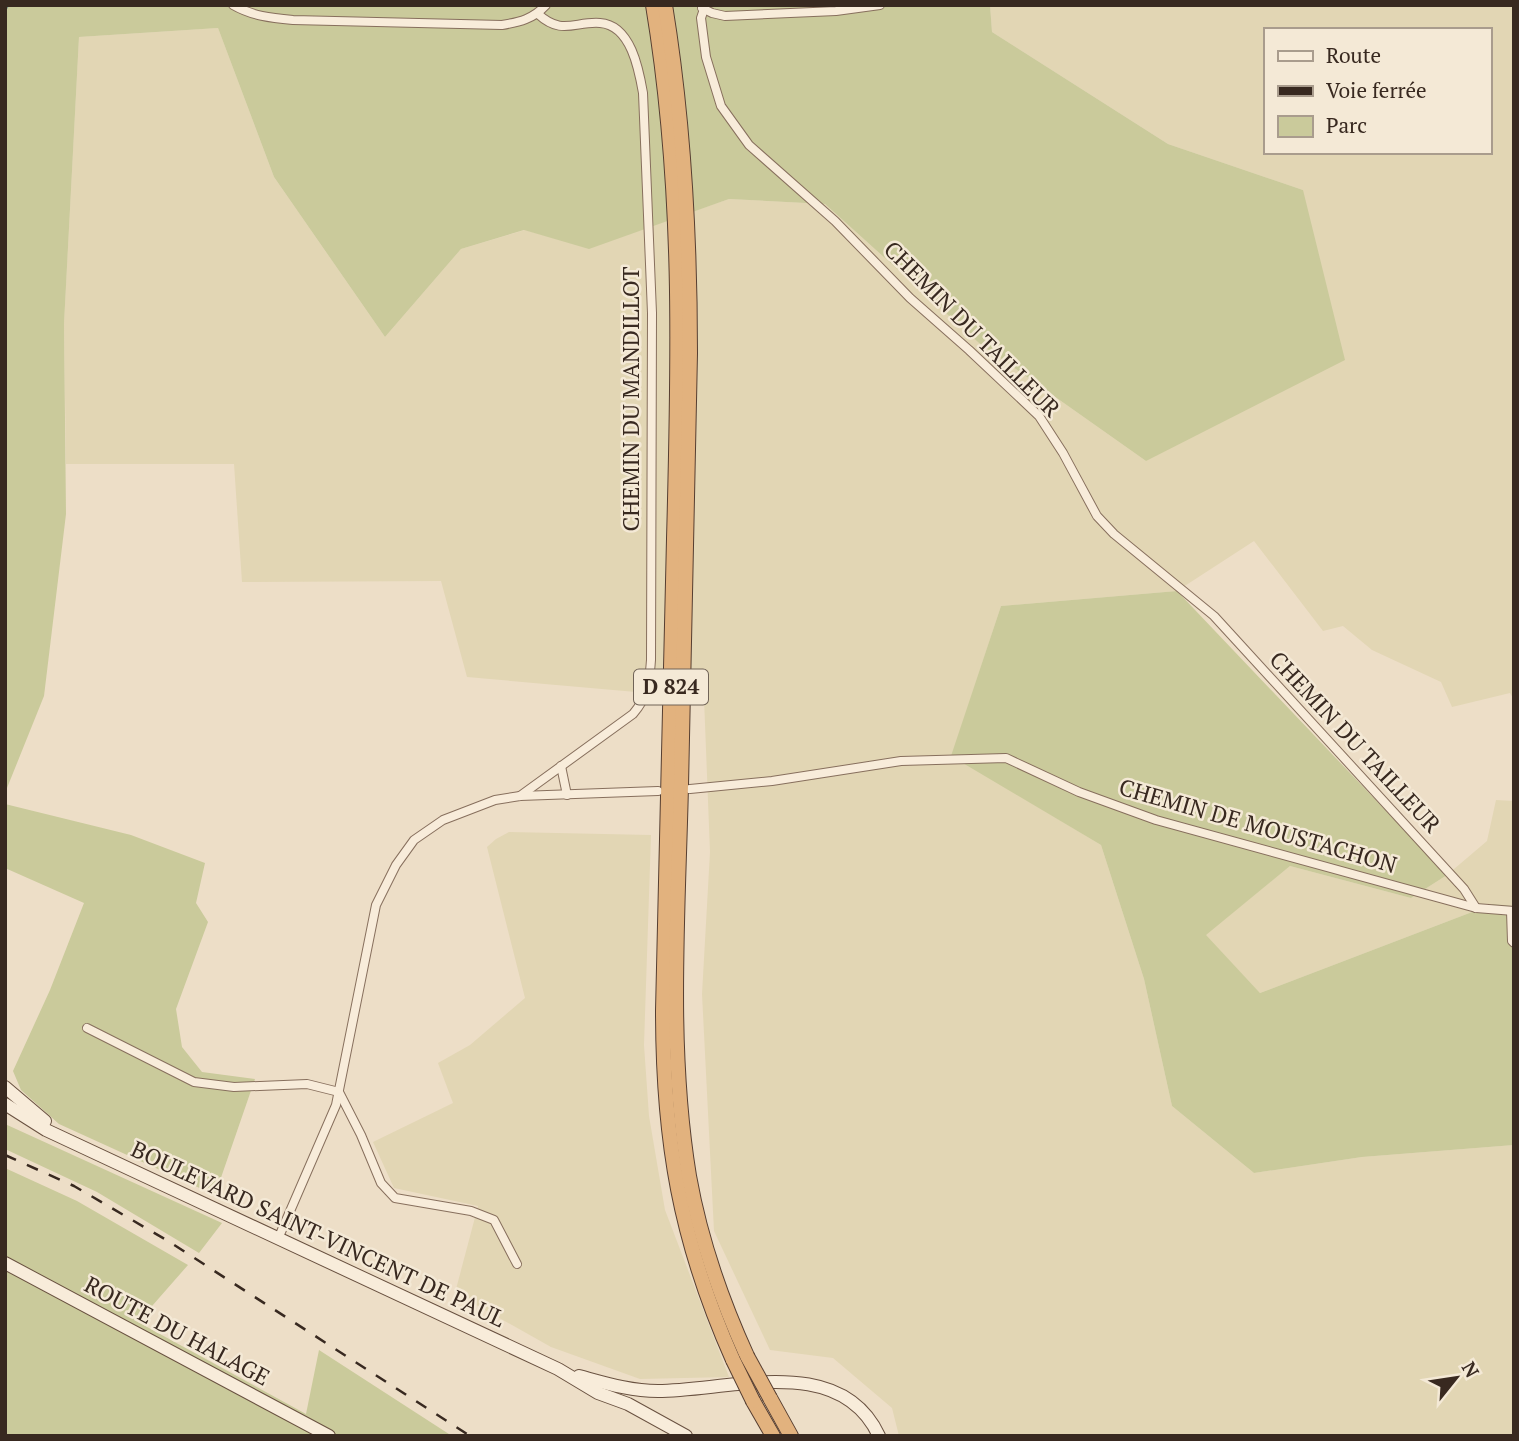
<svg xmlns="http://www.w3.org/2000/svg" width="1519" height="1441" font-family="'PT Serif',serif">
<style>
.farmland{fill:#e2d6b4;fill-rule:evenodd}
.green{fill:#caca9b}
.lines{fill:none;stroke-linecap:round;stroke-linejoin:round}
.stream{stroke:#6f8f84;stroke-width:2.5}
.minor-casing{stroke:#876f5d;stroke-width:10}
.secondary-casing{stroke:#695140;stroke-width:14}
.trunk-casing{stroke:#563e31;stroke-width:16}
.minor{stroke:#f8ecda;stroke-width:8}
.secondary{stroke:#f8ecda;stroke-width:12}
.trunk{stroke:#e2b27e;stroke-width:14}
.rail{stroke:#382920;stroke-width:2.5;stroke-dasharray:12 12;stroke-linecap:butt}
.trunk-bridge-casing{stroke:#563e31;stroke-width:16;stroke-linecap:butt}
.trunk-bridge{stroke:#e2b27e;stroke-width:14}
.labels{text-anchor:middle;stroke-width:5;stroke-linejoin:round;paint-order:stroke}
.shield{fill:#f4e9d6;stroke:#706357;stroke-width:2}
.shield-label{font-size:21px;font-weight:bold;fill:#382920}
.street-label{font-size:23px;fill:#382920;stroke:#f4e9d6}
</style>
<rect width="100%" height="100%" fill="#eddec7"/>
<g class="farmland">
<path d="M990,5H1514V700L1510,693L1452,707L1441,682L1372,650L1343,626L1323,631L1254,541L1177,591L1001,606L952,755L1101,845L1144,979L1172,1106L1254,1173L1362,1157L1514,1145V1436H899L892,1408L833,1358L770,1350L714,1231L702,994L710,852L704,698L467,677L441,581L242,582L234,464H66L64,324L79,37L218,28L274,177L385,337L461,249L525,230L589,248L729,199L825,204L979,343L1146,461L1303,190L1168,144L992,32ZM1265,30H1489V152H1265Z"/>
<polygon points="1496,800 1514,801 1514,906 1493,904 1260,993 1205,935 1290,866 1411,898 1447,875 1487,841"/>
<polygon points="509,832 651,835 644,1045 649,1116 665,1210 729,1377 640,1379 551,1347 455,1293 478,1206 394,1188 373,1142 453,1103 438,1063 470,1045 525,998 487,847 496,839"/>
</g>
<g class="green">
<polygon points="5,5 990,5 992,32 1168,144 1303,190 1345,360 1146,461 979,343 825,204 729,199 589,249 524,230 461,249 385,337 274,177 218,28 79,37 64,324 66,514 44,696 5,793"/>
<polygon points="1177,591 1447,875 1411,898 1290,866 1206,935 1260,993 1493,904 1514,906 1514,1145 1362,1157 1254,1173 1172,1106 1144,979 1101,845 951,756 1001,606"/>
<polygon points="5,804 131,835 205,863 196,903 208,922 176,1009 182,1047 202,1072 255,1079 215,1195 59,1124 21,1090 13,1071 50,990 84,903 5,868"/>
<polygon points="5,1124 222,1223 199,1253 97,1192 5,1149"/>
<polygon points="5,1168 77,1201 188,1265 138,1322 306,1414 319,1350 452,1436 5,1436"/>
</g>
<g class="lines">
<polyline class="stream" points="5,10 8,5"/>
<g class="minor-casing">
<g id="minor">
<path d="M233,5C252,16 271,18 293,20L502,25C520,22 533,19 546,5"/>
<polyline points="702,8 712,13 725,16 836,11 880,5"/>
<polyline points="704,9 701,18 706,57 721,106 749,145 835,221 910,298 969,350 1039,416 1063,453 1097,516 1114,534 1214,616 1464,889 1476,908"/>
<polyline points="561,766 567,795"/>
<polyline points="690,789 772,781 901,761 1006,758 1079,792 1156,820 1476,908 1514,911"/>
<path d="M520,796L633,714C649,695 649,684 651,660L652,313L643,93C639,70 631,25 600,23C575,21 562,36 538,14"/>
<polyline points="1511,911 1512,941 1514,943"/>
<polyline points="87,1028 194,1082 234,1087 307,1084 339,1092 361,1135 381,1183 395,1198 471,1211 494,1220 517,1264"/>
<polyline points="278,1239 336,1105 376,905 396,865 414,840 443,820 495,800 520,796 658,791"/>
</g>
</g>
<g class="secondary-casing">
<g id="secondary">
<polyline points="5,1087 45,1121"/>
<polyline points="5,1104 46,1130 558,1369 598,1393 628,1404 686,1436"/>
<polyline points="5,1263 329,1436"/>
<path d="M579,1376C605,1383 630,1391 658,1391C729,1391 840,1352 879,1436"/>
</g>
</g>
<g class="trunk-casing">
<g id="trunk">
<path d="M653,5C683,186 679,357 674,539C671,697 666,854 663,1011C663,1141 680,1241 733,1360"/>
<path d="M665,5C684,121 690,236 690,353C687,497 684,642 681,786C678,915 668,1048 689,1176C700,1238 721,1299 747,1356"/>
<polyline points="770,1398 791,1436"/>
<polyline points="753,1401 773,1436"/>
</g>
</g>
<use href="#minor" class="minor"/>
<use href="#secondary" class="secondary"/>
<use href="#trunk" class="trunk"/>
<polyline class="rail" points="5,1155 74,1186 168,1241 470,1436"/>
<g class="trunk-bridge-casing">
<g id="trunk-bridge">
<polyline points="747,1356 770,1398"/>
<polyline points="733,1360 753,1401"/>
</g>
</g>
<use href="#trunk-bridge" class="trunk-bridge"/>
</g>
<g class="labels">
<rect class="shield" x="634" y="669.5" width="74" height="35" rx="5"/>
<g class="shield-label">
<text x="671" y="694">D 824</text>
</g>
<g class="street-label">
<text transform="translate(972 329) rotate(45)" y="8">CHEMIN DU TAILLEUR</text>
<text transform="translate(631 399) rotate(-90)" y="8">CHEMIN DU MANDILLOT</text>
<text transform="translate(1355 742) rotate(47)" y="8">CHEMIN DU TAILLEUR</text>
<text transform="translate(1258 826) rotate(16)" y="8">CHEMIN DE MOUSTACHON</text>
<text transform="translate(318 1234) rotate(25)" y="8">BOULEVARD SAINT-VINCENT DE PAUL</text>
<text transform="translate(177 1331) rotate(28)" y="8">ROUTE DU HALAGE</text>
</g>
</g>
<rect width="1519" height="1441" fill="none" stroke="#382920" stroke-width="14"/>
<rect x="1264" y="28" width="228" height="126" fill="#f4e9d6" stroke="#a99c8d" stroke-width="2"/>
<rect x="1278" y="51" width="35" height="10" fill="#f8ecda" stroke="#a99c8d" stroke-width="2"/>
<text x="1326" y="63" font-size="21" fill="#382920">Route</text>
<rect x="1278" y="86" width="35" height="10" fill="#382920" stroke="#a99c8d" stroke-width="2"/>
<text x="1326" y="98" font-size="21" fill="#382920">Voie ferrée</text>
<rect x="1278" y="116" width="35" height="21" fill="#caca9b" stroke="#a99c8d" stroke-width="2"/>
<text x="1326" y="133" font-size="21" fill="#382920">Parc</text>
<g transform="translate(1456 1378) rotate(60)" stroke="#f4e9d6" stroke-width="5" paint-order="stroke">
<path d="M0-5L12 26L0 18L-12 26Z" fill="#382920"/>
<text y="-10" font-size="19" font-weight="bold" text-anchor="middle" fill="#382920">N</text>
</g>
</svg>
